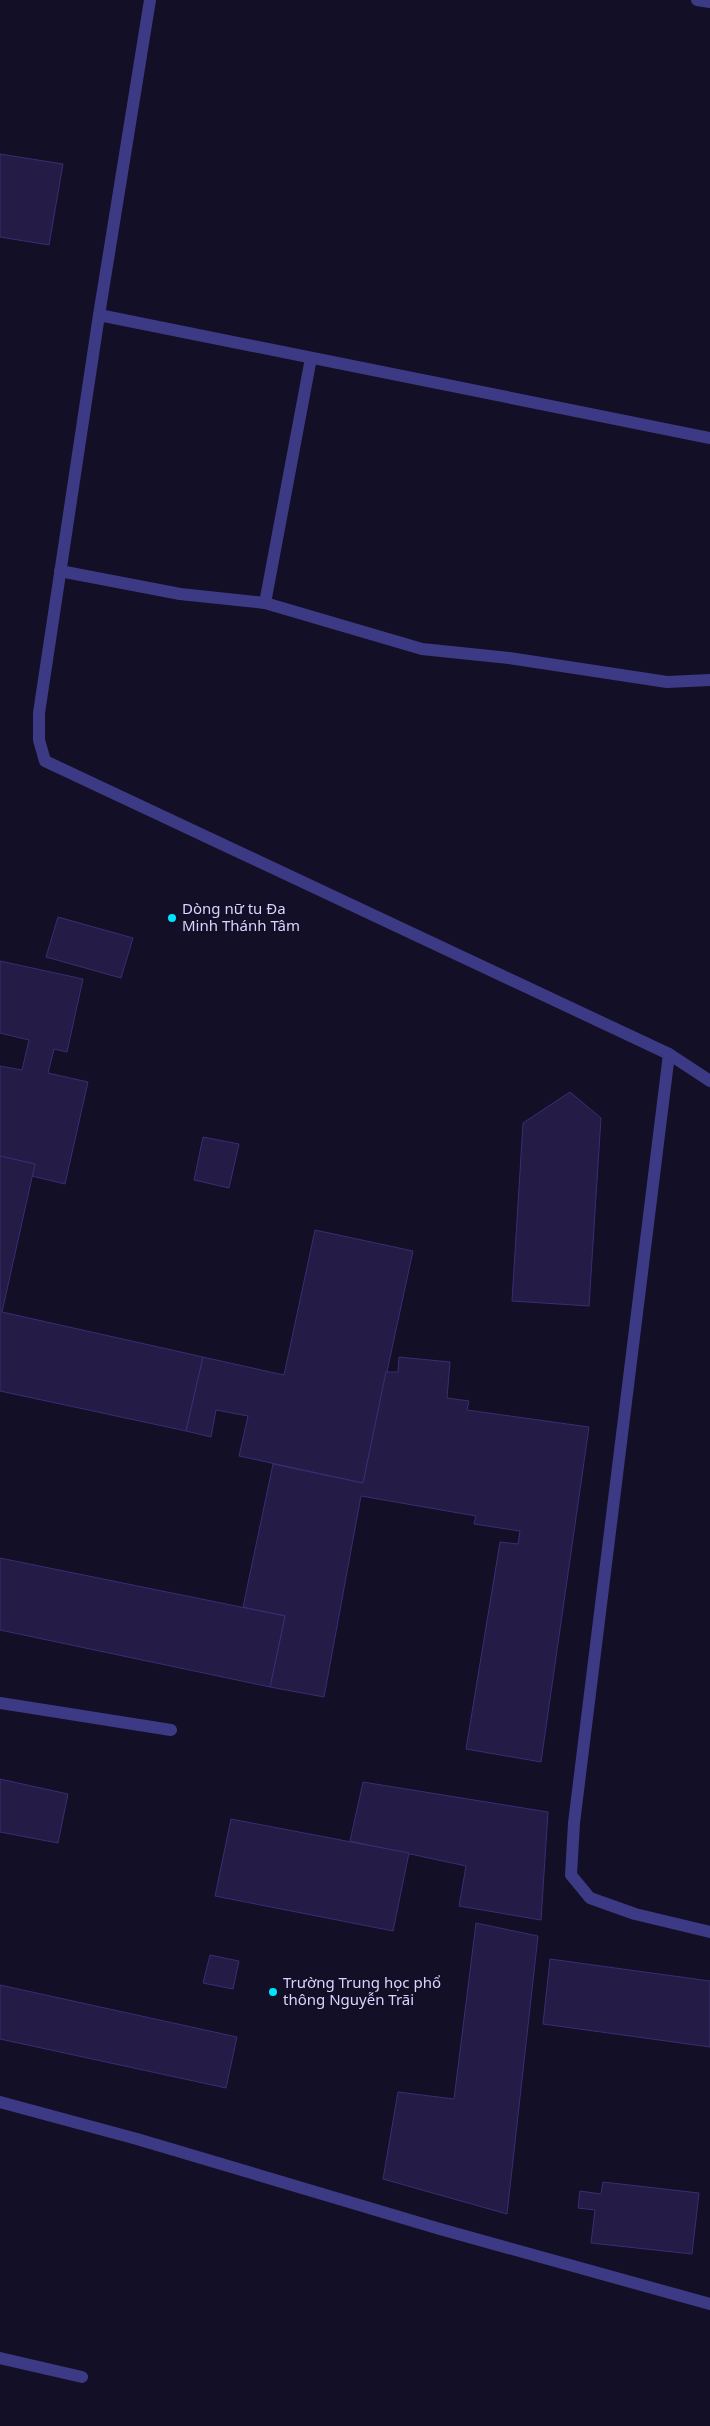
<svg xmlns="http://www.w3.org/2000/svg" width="710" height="2426" font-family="'Noto Sans',sans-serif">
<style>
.building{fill:#241b47;stroke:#3b2d73}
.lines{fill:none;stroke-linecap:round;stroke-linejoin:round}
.street{stroke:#3d3a85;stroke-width:12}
.poi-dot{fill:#00e5ff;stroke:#130f26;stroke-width:2}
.labels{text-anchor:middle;stroke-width:4;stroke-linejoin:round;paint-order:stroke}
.poi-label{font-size:15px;fill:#d9d4ff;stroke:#130f26;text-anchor:start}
</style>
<rect width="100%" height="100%" fill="#130f26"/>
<g class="building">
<polygon points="0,154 63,164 49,245 0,237"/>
<polygon points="58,917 133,938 121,978 46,957"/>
<polygon points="0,961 83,979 67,1052 54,1049 48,1073 88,1082 65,1184 32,1176 35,1164 0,1156 0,1066 22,1070 29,1040 0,1033"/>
<polygon points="570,1092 601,1118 589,1306 512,1301 523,1123"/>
<polygon points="203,1137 239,1144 229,1188 194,1180"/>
<polygon points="0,1156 35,1164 2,1312 203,1357 186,1431 0,1391"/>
<polygon points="315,1230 413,1251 363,1483 239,1456 248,1416 216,1410 211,1437 186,1431 203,1357 284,1375"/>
<polygon points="399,1357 450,1362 447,1398 469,1401 467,1410 589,1427 541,1762 466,1749 500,1542 518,1544 520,1531 474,1524 476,1516 361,1496 324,1697 270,1687 285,1616 243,1607 273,1464 363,1483 386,1372 398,1372"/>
<polygon points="0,1558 285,1616 270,1687 0,1630"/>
<polygon points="0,1779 68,1794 58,1843 0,1832"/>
<polygon points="363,1782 548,1812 541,1920 459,1906 466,1866 350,1841"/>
<polygon points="231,1819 409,1853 393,1931 215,1896"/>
<polygon points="476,1923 538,1936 507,2214 383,2179 398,2092 454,2099"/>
<polygon points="210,1955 239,1961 233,1989 203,1983"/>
<polygon points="550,1959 710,1981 710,2047 543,2024"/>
<polygon points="0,1985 237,2037 226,2088 0,2039"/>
<polygon points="603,2182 699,2193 692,2254 591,2243 595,2210 578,2208 580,2191 601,2194"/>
</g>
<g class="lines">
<g class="street">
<polyline points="150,0 99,315 39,713 39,740 45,761 669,1054 710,1081"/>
<polyline points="697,0 710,2"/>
<polyline points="99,315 710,438"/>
<polyline points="60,571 180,594 265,603 422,649 509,658 667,682 710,680"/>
<polyline points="265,603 311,358"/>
<polyline points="669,1054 574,1823 571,1875 590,1898 635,1914 710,1932"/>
<polyline points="0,1703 171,1730"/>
<polyline points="0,2102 137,2139 440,2229 710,2304"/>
<polyline points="0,2358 82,2377"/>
</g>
</g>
<g class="poi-dot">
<circle cx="172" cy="918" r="5"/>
<circle cx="273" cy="1992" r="5"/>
</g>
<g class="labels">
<g class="poi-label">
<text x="182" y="914">Dòng nữ tu Đa<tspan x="182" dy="17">Minh Thánh Tâm</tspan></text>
<text x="283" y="1988">Trường Trung học phổ<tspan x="283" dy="17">thông Nguyễn Trãi</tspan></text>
</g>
</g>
</svg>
